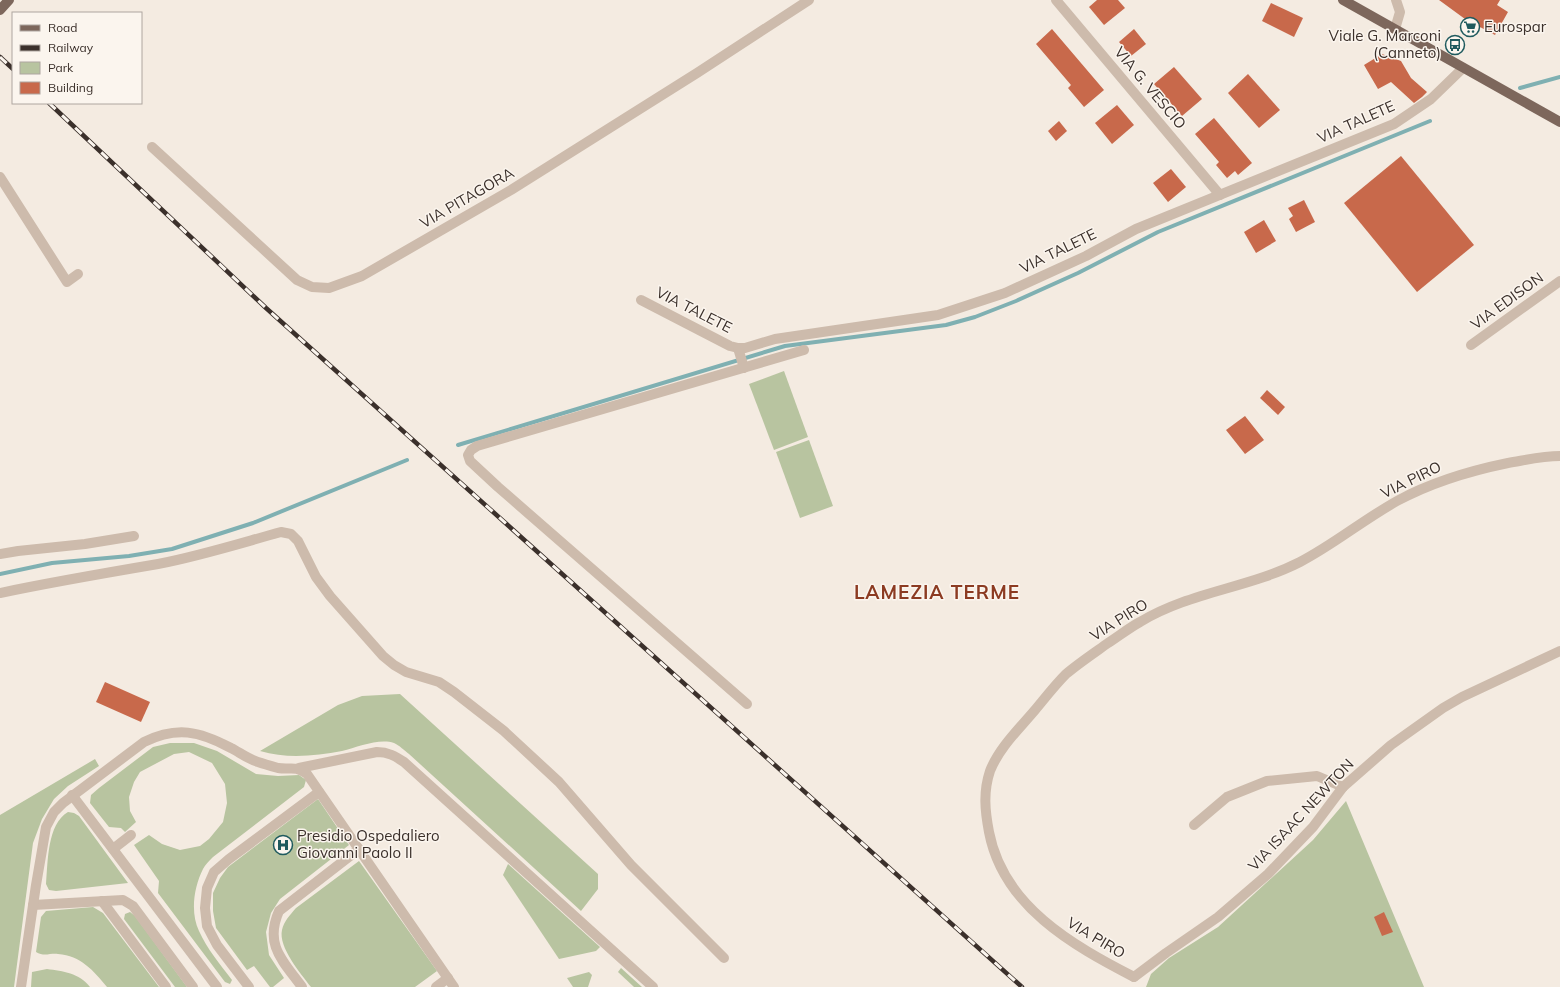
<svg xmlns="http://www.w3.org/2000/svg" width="1560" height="987" font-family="Mulish,sans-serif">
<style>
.green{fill:#b8c4a0}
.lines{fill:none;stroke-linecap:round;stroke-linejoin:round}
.stream{stroke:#7fb0b2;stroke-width:4}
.building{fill:#c8694b}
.minor{stroke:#cdbbac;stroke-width:10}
.major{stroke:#7d675c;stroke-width:10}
.rail-casing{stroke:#3b302b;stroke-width:4.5}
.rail{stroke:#fbf5ee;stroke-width:3;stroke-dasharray:9;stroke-linecap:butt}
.labels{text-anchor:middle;stroke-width:3;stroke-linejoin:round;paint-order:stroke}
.poi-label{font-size:15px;fill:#3b302b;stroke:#fbf5ee;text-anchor:start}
.street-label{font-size:15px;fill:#3b302b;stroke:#fbf5ee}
.district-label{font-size:19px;font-weight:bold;letter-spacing:1px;fill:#8c3b22;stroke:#fbf5ee}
</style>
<rect width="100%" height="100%" fill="#f4ebe1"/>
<g class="green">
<polygon points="784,371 808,437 774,450 749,384"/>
<polygon points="809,440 833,506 800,518 776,452"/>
<path d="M400,694L598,874V889L581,911L409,754C405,751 399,745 394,743C379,738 358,747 342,751C315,756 287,759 260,751L338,705L362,696Z"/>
<path d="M170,743H194L217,751L256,774L278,776L299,775L306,780L304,787L213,857C209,861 205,865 203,869C194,887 190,912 199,931C207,949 220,964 232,980L230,984L225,982L158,893L159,881L134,845L149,835L162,844L180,850L200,846L209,839L223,822L227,803L225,784L212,763L189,752L174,754L140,772L134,782L129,797L130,811L136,822L125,832L121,828L109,827L90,803L91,795L99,788L153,747Z"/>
<polygon points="95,759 99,766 68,786 54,799 42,819 33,843 14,987 0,987 0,815"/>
<polygon points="318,799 349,845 280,899 271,913 266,932 269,955 284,978 273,987 270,987 254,966 247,970 216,928 213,911 213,893 220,878 228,867"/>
<polygon points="1346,801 1424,987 1146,987 1151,974 1169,958 1218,927 1313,840"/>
<path d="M68,812L74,813L79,816L128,883L56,891L49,890L46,884C48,862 47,824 68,812Z"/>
<path d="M359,861L437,971L415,987H311C301,974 278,947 282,930C284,921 290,915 296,908Z"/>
<polygon points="508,864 600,947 596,951 559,959 503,875"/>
<path d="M93,907L103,913L159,987H107C93,970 81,956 58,954C50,953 44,957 36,952L41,917L46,911Z"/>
<polygon points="130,912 135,916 187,987 175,987 124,919 125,914"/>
<polygon points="621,968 642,987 634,987 618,972"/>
<path d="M47,969C63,971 79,973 90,987H31L32,972Z"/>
<polygon points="589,972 592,975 588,987 573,987 567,978"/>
</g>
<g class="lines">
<g class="stream">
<polyline points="1520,88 1560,77"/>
<polyline points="458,445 785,346 946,325 975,317 1016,301 1078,273 1158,232 1430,121"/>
<polyline points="0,574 52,563 129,556 172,549 253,523 407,460"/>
</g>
</g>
<g class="building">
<polygon points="1097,0 1118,0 1125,8 1104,25 1089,7"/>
<polygon points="1439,0 1500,0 1497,5 1508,12 1495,35 1465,19"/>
<polygon points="1271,3 1303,18 1294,37 1262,21"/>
<polygon points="1052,29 1104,90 1084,107 1068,88 1071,85 1036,44"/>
<polygon points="1134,29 1146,44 1131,56 1119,42"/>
<polygon points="1382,54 1401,61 1411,78 1427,92 1422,97 1414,103 1391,82 1378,89 1364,65"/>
<polygon points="1174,67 1202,99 1182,116 1154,84"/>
<polygon points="1248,74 1280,110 1259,128 1228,93"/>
<polygon points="1117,105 1134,125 1112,144 1095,123"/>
<polygon points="1214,118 1252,163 1238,175 1235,171 1227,178 1216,165 1219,162 1195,134"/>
<polygon points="1059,121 1067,131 1056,141 1048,131"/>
<polygon points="1401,156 1474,245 1417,292 1344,203"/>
<polygon points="1171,169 1186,187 1168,202 1153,183"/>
<polygon points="1304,200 1315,222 1296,232 1289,219 1293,216 1288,208"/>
<polygon points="1264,220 1276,241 1256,253 1244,232"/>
<polygon points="1267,390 1285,407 1278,415 1260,398"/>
<polygon points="1245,416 1264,440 1245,454 1226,430"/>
<polygon points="105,682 150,702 141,722 96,702"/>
<polygon points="1384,912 1393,932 1382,936 1374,917"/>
</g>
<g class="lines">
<g class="minor">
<polyline points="1056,0 1220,195"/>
<polyline points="1395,29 1400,12 1396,0"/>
<polyline points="152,147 297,280 312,287 329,288 362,276 511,190 697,73 809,0"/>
<polyline points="0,177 67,282 78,274"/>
<polyline points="641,300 730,346 738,348 745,348 775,339 938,315 1005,293 1086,256 1136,229 1394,124 1431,99 1463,68"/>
<polyline points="1471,345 1560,281"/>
<polyline points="738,348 744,368"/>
<polyline points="0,554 18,551 85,544 134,536"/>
<path d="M0,593C52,582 105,573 158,564C200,556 241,543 281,532L291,534L298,541L316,577L330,596L383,656L394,665L406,672L439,682L454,692L504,731L559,782L631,865L724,958"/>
<polyline points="747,704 498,487 470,461 468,455 471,450 477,446 804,350"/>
<path d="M299,768L377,752C388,752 395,756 404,762L653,987"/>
<polyline points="72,795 217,987"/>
<polyline points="1194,825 1227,797 1267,781 1317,776 1343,787"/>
<polyline points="113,849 131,835"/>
<polyline points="102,901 166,987"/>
<polyline points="33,905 123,900 133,906 193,987"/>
<path d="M1134,977C1072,945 1003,906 989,832C985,811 983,792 990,771C999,748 1019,729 1035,710C1045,698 1055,685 1066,674C1079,663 1094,653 1108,643C1119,636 1129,628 1140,622C1189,592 1249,588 1300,562C1333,545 1363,520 1397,501C1432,482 1469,471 1508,463C1526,460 1542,456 1560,456"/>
<polyline points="1134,977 1166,953 1218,917 1268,874 1313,827 1343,787 1391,745 1443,708 1462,697 1560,651"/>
<path d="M21,987L36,885L46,827L54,812L63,803L144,742C177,726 199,731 231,748C239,752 248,759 258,762C264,764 271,766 278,768C292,770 294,765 307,774L454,987"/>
<polyline points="249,987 217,945 207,926 205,908 207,888 214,872 229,859 319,792"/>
<path d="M302,987C283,961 264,945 279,911L359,849"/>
<polyline points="436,987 448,978"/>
</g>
<g class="major">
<polyline points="1343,0 1560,122"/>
<polyline points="0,10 9,0"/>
</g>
<g class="rail-casing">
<g id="rail">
<polyline points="0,57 13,69"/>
<polyline points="49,103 266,308 1022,987"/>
</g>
</g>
<use href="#rail" class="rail"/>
</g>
<defs>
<g id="supermarket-ring" transform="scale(1)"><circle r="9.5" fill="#fbf5ee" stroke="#1f5a5e" stroke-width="1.5"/><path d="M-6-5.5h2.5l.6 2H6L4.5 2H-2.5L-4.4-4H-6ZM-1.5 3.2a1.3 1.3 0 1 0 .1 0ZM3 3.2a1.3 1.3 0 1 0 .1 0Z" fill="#1f5a5e"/></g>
<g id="bus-ring" transform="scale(1)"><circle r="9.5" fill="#fbf5ee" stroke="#1f5a5e" stroke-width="1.5"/><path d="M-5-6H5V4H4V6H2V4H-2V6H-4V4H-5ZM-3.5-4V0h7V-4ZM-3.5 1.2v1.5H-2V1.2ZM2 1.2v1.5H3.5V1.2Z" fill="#1f5a5e"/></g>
<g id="hospital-ring" transform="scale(1)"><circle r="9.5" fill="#fbf5ee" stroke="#1f5a5e" stroke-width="1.5"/><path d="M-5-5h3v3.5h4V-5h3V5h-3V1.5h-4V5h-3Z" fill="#1f5a5e"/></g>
</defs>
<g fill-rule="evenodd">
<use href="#supermarket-ring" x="1470" y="27"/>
<use href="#bus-ring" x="1455" y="45"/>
<use href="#hospital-ring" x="283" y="845"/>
</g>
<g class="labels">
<g class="poi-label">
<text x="1484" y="32">Eurospar</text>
<text x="1441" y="41" text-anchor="end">Viale G. Marconi<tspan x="1441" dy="17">(Canneto)</tspan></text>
<text x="297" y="841">Presidio Ospedaliero<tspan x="297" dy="17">Giovanni Paolo II</tspan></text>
</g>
<g class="street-label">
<text transform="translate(1150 88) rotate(50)" y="5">VIA G. VESCIO</text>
<text transform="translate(1356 122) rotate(-24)" y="5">VIA TALETE</text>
<text transform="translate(467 198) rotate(-30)" y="5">VIA PITAGORA</text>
<text transform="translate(1058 251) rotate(-26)" y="5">VIA TALETE</text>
<text transform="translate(1507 301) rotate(-36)" y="5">VIA EDISON</text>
<text transform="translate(694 310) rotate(27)" y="5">VIA TALETE</text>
<text transform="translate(1411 480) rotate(-26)" y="5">VIA PIRO</text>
<text transform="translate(1119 620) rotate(-32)" y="5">VIA PIRO</text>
<text transform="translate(1301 815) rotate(-47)" y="5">VIA ISAAC NEWTON</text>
<text transform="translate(1096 938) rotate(31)" y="5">VIA PIRO</text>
</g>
<g class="district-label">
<text x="937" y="599">LAMEZIA TERME</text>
</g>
</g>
<rect x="12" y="12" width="130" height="92" fill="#fbf5ee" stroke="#aea6a0"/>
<rect x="20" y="25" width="20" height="6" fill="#7d675c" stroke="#aea6a0"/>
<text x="48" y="32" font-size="12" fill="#3b302b">Road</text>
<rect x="20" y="45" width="20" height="6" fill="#3b302b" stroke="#aea6a0"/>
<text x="48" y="52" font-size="12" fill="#3b302b">Railway</text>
<rect x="20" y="62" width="20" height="12" fill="#b8c4a0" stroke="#aea6a0"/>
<text x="48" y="72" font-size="12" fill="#3b302b">Park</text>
<rect x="20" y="82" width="20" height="12" fill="#c8694b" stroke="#aea6a0"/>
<text x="48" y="92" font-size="12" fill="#3b302b">Building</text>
</svg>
